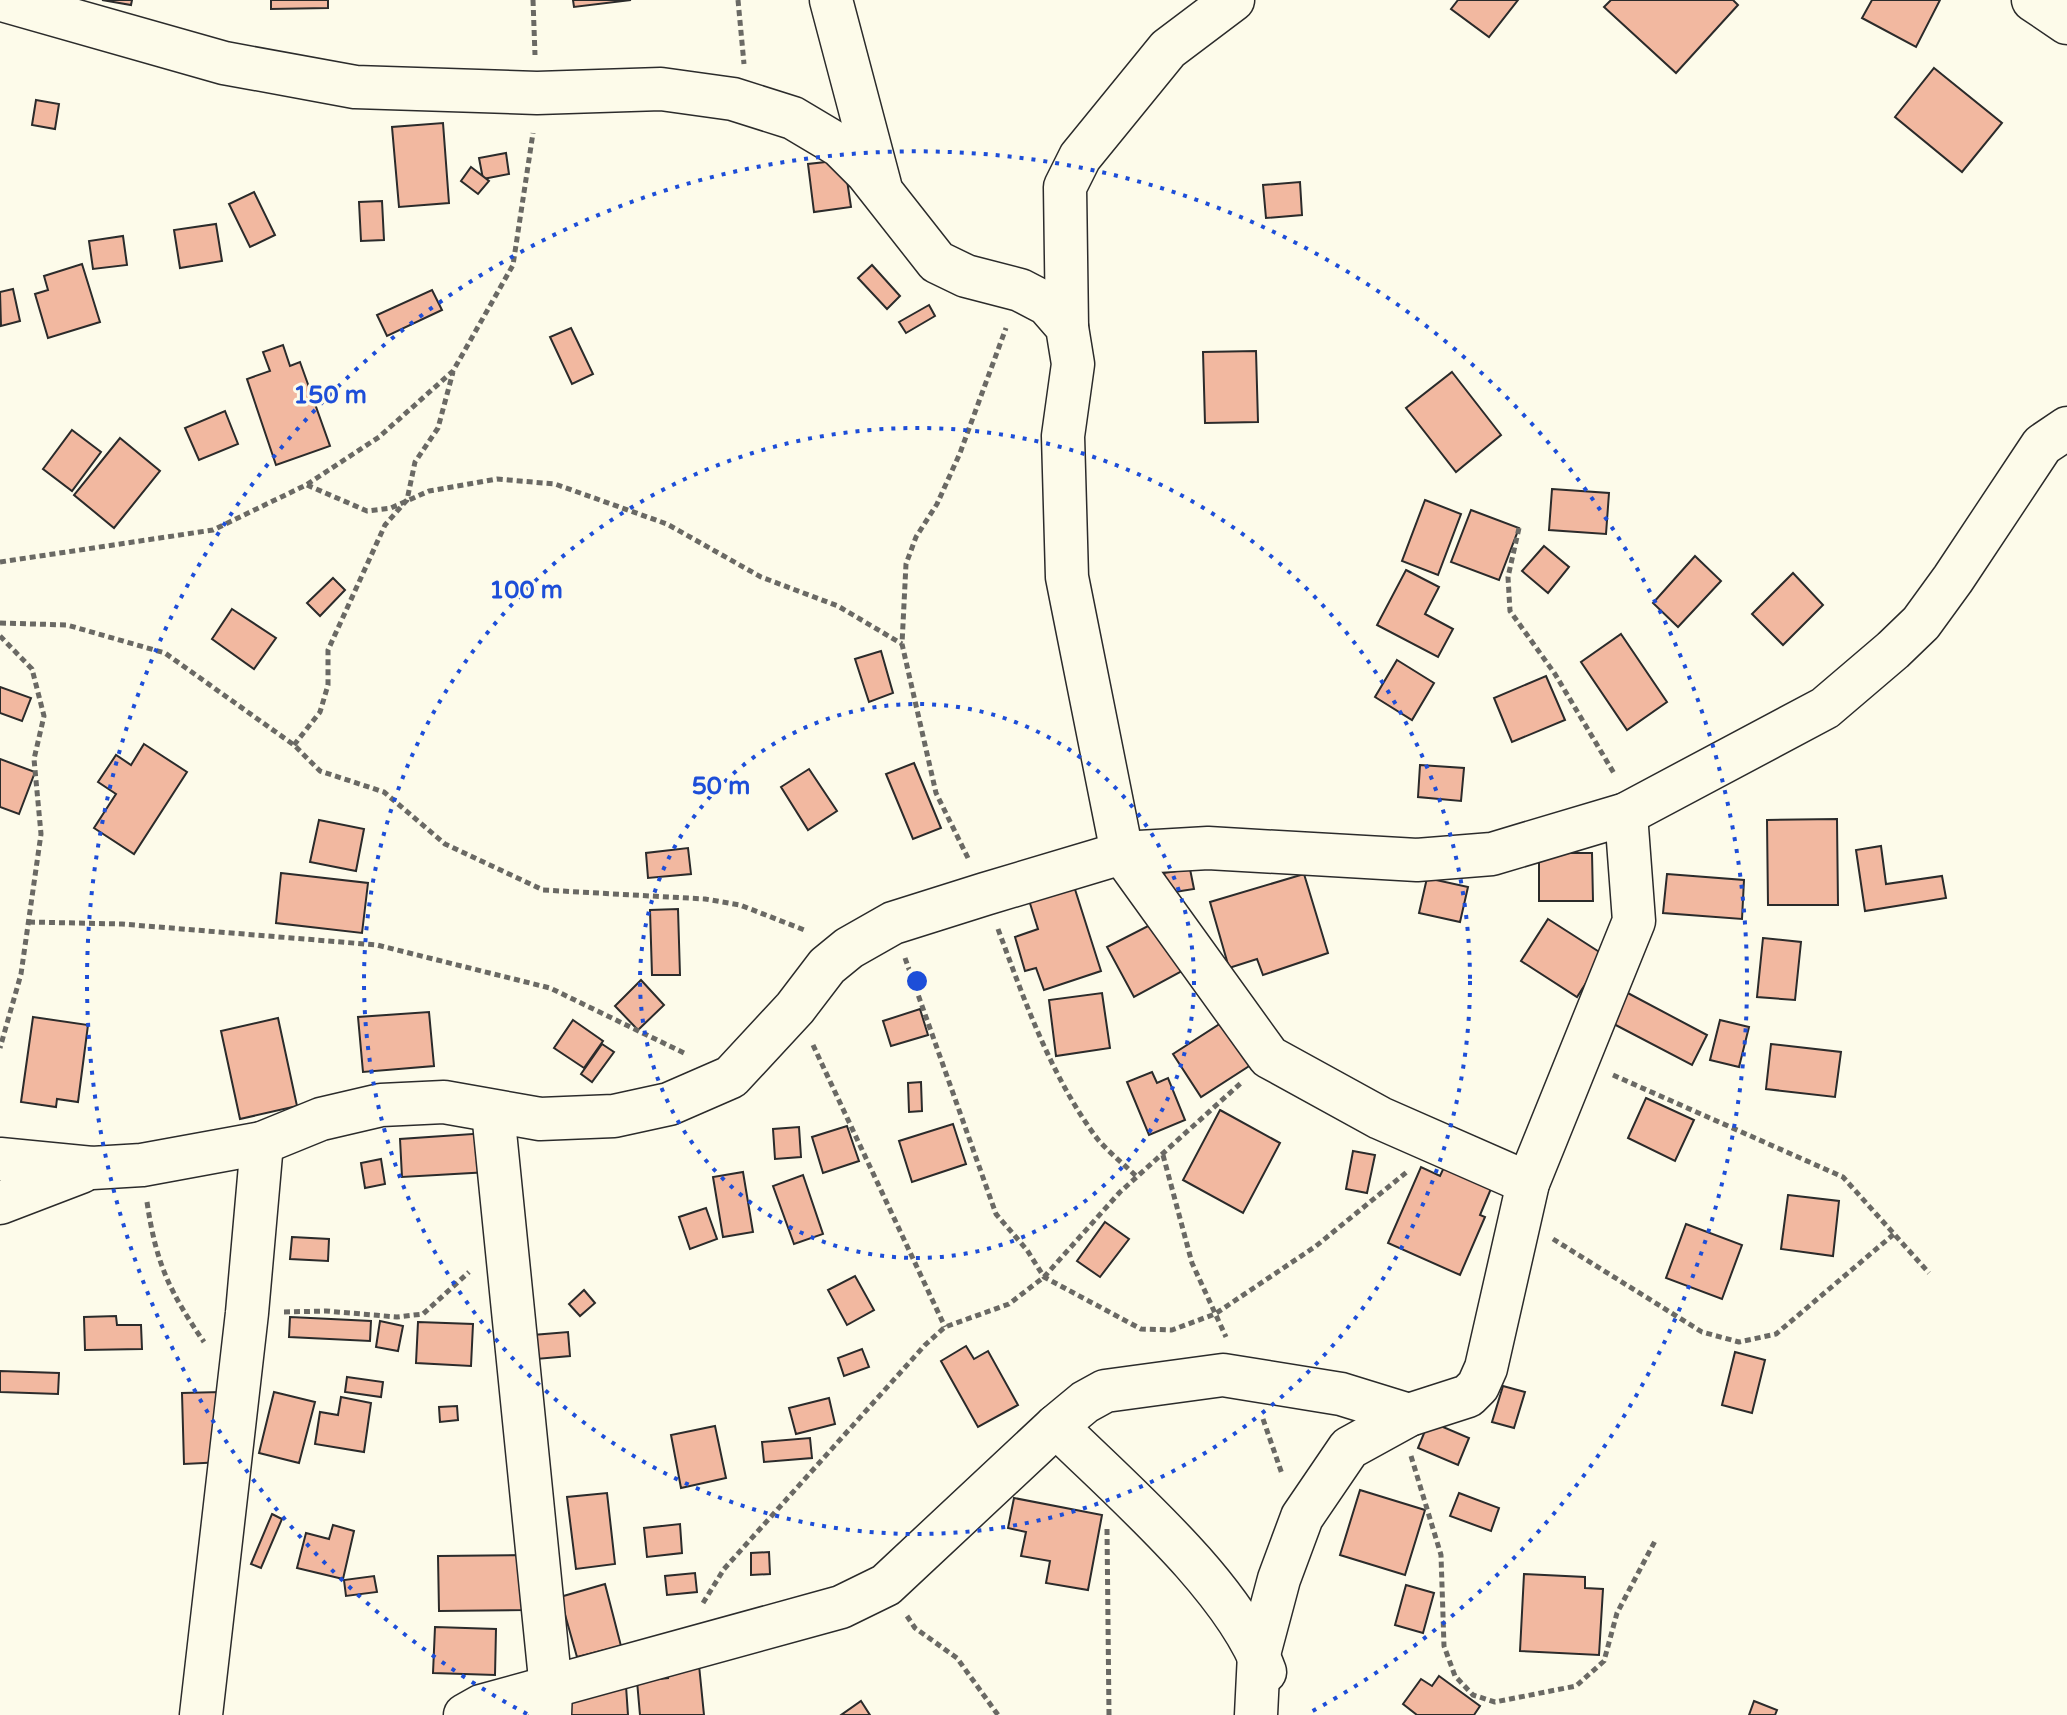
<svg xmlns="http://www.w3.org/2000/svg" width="2067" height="1715" font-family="'Varela Round',sans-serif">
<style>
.building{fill:#f2b8a0;stroke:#2b2b2b;stroke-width:2}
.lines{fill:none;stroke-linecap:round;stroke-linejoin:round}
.minor-casing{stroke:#2b2b2b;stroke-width:45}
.path{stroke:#6a6964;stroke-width:5;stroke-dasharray:6 4;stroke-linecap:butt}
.minor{stroke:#fdfbea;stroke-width:42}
.ring{fill:none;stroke:#1d4ed8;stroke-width:4;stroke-dasharray:4 8}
.centre{fill:#1d4ed8;stroke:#fdfbea;stroke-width:4}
.ring-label{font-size:24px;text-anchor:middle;font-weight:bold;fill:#1d4ed8;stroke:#fdfbea;stroke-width:6;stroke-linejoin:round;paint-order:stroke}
</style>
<rect width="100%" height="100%" fill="#fdfbea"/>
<g class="building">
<polygon points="102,0 132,0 131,5"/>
<polygon points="271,0 328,0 328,8 271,9"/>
<polygon points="573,0 631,0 574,7"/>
<polygon points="1458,0 1518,0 1489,37 1451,9"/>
<polygon points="1611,0 1733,0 1738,5 1676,73 1604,7"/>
<polygon points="1872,0 1940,0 1916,47 1862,18"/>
<polygon points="1934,68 2002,123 1962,172 1895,117"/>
<polygon points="36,100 59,104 55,129 32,125"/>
<polygon points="443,123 449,203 399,207 392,127"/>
<polygon points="506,153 509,174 483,179 479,158"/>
<polygon points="844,160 851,207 814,212 808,164"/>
<polygon points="471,167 489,181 478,194 461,181"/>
<polygon points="1300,182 1302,215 1266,218 1263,185"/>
<polygon points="254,192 275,235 250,247 229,204"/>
<polygon points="382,201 384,240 361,241 359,202"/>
<polygon points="216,224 222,261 180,268 174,230"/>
<polygon points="123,236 127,265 93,269 89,241"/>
<polygon points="82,264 100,322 48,338 35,294 48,290 44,276"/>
<polygon points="872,265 900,296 887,309 858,278"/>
<polygon points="13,289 20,321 1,326 0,292"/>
<polygon points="432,290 442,310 387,336 377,315"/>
<polygon points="929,305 935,316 906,333 899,322"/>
<polygon points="571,328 593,374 572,384 550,337"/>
<polygon points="283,345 290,366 300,362 330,446 276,465 247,379 270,371 263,352"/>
<polygon points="1256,351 1258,422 1205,423 1203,352"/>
<polygon points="1452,372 1501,435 1456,472 1406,408"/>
<polygon points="225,411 238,444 199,460 185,428"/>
<polygon points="72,430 101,452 72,491 43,469"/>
<polygon points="120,438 160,471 114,528 74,495"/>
<polygon points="1552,489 1609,493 1606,534 1549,530"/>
<polygon points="1425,500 1461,514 1438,575 1402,561"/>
<polygon points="1471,510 1519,528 1499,580 1451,562"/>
<polygon points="1544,546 1569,567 1548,593 1522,571"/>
<polygon points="1695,556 1721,581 1678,627 1653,603"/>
<polygon points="1406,570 1439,587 1425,614 1453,629 1438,657 1377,625"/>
<polygon points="1793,573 1823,605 1783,645 1752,614"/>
<polygon points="333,578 345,590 320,616 307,603"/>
<polygon points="232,609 276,638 254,669 212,639"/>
<polygon points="1621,634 1667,702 1627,730 1581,662"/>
<polygon points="881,651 893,693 869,702 855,659"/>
<polygon points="1397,660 1434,683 1412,720 1375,697"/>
<polygon points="1546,676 1565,720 1512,742 1494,698"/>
<polygon points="0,687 31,698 22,721 0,713"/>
<polygon points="144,744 187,772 134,854 94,828 116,794 98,782 116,755 131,765"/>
<polygon points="0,759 35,772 19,814 0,807"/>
<polygon points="914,763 941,828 913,839 886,774"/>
<polygon points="1420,765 1464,768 1461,801 1418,797"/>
<polygon points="809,769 837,811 808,830 781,787"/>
<polygon points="1837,819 1838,905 1768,905 1767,820"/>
<polygon points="319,820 364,829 356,871 310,862"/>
<polygon points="1881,846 1886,884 1942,876 1946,898 1865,911 1856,850"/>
<polygon points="688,848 691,874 648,878 646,853"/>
<polygon points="1539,853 1592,853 1593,901 1539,901"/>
<polygon points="1190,869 1194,889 1168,893 1164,873"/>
<polygon points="281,873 368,883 362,933 276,923"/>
<polygon points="1304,874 1328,953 1263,975 1257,959 1229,968 1210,902"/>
<polygon points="1667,874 1744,880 1742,919 1663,913"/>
<polygon points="1427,878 1468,887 1460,922 1419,913"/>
<polygon points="1073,883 1101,971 1044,990 1036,968 1025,971 1015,937 1038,929 1028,897"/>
<polygon points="678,909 680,975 652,975 650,910"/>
<polygon points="1548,919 1604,955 1577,997 1521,961"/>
<polygon points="1150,925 1184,970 1134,997 1107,947"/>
<polygon points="1763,938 1801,942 1795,1000 1757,997"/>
<polygon points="641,980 664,1005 638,1030 615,1006"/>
<polygon points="1624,991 1707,1035 1692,1065 1608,1021"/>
<polygon points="1102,993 1110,1048 1056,1056 1049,1000"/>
<polygon points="920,1009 928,1035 891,1046 883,1021"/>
<polygon points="429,1012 434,1066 363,1072 358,1017"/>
<polygon points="33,1017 88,1025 78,1102 57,1099 56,1107 21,1102"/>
<polygon points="278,1018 297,1106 240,1119 221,1031"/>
<polygon points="1229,1018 1257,1061 1201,1097 1173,1054"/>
<polygon points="573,1020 603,1041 584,1068 554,1048"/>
<polygon points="1720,1020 1749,1027 1739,1067 1710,1060"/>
<polygon points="602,1044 614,1052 592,1082 581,1074"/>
<polygon points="1771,1044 1841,1052 1835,1097 1766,1089"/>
<polygon points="1152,1072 1157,1083 1168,1078 1185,1120 1149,1135 1127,1082"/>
<polygon points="921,1082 922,1111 909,1112 908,1083"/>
<polygon points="1646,1098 1694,1120 1675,1161 1628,1138"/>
<polygon points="1220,1110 1280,1143 1243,1213 1183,1180"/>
<polygon points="953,1124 966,1164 912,1182 899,1141"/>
<polygon points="847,1126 859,1161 823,1173 812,1137"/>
<polygon points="799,1127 801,1157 775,1159 773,1129"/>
<polygon points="487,1133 489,1172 402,1177 400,1139"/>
<polygon points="1353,1151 1375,1155 1367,1193 1346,1189"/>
<polygon points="381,1159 385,1184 365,1188 361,1163"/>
<polygon points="1446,1163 1493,1184 1480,1215 1485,1217 1460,1275 1388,1243 1421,1167 1440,1176"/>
<polygon points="743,1172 753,1232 723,1237 713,1177"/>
<polygon points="803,1175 823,1234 794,1244 773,1186"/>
<polygon points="1788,1195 1839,1201 1833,1256 1781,1249"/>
<polygon points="706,1208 717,1239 690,1249 679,1217"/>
<polygon points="1105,1222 1129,1239 1100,1277 1077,1261"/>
<polygon points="1686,1224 1742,1245 1722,1299 1666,1278"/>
<polygon points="292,1237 329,1239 328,1261 290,1259"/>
<polygon points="855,1276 874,1310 847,1325 828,1290"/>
<polygon points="584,1290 595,1303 580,1316 569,1304"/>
<polygon points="116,1316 117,1325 141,1325 142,1349 85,1350 84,1317"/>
<polygon points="290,1317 371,1321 370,1341 289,1337"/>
<polygon points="380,1321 403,1326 398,1351 376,1347"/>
<polygon points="418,1322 473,1324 471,1366 416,1363"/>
<polygon points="568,1332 570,1356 536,1359 533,1335"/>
<polygon points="966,1346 974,1359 988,1351 1018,1405 978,1427 941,1361"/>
<polygon points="862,1349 869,1367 844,1376 838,1358"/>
<polygon points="1735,1352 1765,1360 1752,1413 1722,1405"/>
<polygon points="0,1371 59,1373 58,1394 0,1392"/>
<polygon points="347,1377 383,1382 381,1397 345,1392"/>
<polygon points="1503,1386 1525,1392 1514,1428 1492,1422"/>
<polygon points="221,1392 223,1462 184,1464 182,1393"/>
<polygon points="274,1392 315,1402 299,1463 259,1453"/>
<polygon points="341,1397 371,1403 364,1452 315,1444 320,1412 338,1415"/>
<polygon points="829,1398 835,1424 796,1434 789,1408"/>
<polygon points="457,1406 458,1420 440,1422 439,1407"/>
<polygon points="1429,1421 1469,1438 1458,1465 1418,1448"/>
<polygon points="715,1426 726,1478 681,1488 671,1435"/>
<polygon points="810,1438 812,1458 764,1462 762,1442"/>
<polygon points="1360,1490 1425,1510 1405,1575 1340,1555"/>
<polygon points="607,1493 615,1564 576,1569 567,1497"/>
<polygon points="1459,1493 1499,1508 1491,1531 1450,1516"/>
<polygon points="1014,1498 1102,1515 1088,1590 1046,1583 1050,1561 1021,1556 1026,1532 1008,1528"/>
<polygon points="272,1514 282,1519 261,1568 251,1564"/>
<polygon points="680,1524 682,1553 647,1557 644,1528"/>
<polygon points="333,1525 354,1531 343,1579 297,1568 306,1533 329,1539"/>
<polygon points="769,1552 770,1574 751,1575 751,1553"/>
<polygon points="523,1555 524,1610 439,1611 438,1556"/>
<polygon points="695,1573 697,1592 667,1595 665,1576"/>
<polygon points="1524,1574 1585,1577 1585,1588 1603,1589 1599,1655 1520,1651"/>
<polygon points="374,1576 377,1592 346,1596 344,1580"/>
<polygon points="605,1584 621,1646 577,1657 560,1597"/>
<polygon points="1406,1585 1434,1593 1423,1633 1395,1625"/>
<polygon points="435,1627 496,1629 495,1675 433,1673"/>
<polygon points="699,1665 704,1715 640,1715 637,1681 668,1678 667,1668"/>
<polygon points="1439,1676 1480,1706 1474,1715 1417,1715 1403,1704 1421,1679 1432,1686"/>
<polygon points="626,1686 628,1715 567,1715 566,1701"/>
<polygon points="861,1701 870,1715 841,1715"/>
<polygon points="1754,1701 1777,1710 1775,1715 1749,1715"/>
</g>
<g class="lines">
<g class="minor-casing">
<g id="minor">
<polyline points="2,0 224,63 355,87 537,93 661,89 733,99 793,118 840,146 867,173 937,262 966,276 1020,290 1047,304 1067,327 1073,364 1063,436 1067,577 1122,853 1269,1057 1380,1118 1528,1183"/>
<polyline points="831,0 880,185"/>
<polyline points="2033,0 2067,23"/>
<polyline points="1067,327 1065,187 1080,157 1168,49 1233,0"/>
<polyline points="493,1112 551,1689 550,1715"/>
<polyline points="0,1159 92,1168 142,1165 262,1143 321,1119 381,1105 444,1102 540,1119 614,1116 669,1104 731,1077 795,1008 827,966 849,948 893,923 985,894 1122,853 1208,848 1417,860 1492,854 1626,814 1825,708 1893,650 1921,623 1953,579 2042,445 2067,428"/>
<polyline points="0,1203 81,1172"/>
<path d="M1056,1426C1121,1490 1235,1587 1265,1672"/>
<polyline points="201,1715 247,1313 262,1143"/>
<polyline points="465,1715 481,1706 841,1607 886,1585 1056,1426 1085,1402 1105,1391 1223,1375 1341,1394 1409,1415"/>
<polyline points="1256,1715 1259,1654 1279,1579 1302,1517 1349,1448 1409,1415 1468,1396 1478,1386 1486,1368 1528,1183 1634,921 1626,814"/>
</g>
</g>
<g class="path">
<polyline points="533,0 535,55"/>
<polyline points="738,0 744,64"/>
<polyline points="307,485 367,511 391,508 429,491 497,479 555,484 667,524 761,577 838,606 902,644"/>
<polyline points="1519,528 1508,577 1510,611 1555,674 1615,775"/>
<polyline points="0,562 213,530 306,485 379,437 453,371 513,265 533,133"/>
<polyline points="0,623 67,625 165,653 294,745 320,771 384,792 445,844 543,890 705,899 740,905 807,931"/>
<polyline points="0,636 32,669 44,716 34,759 41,834 21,974 0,1048"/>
<polyline points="294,745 320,712 328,685 328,650 385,525 407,500 415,462 438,428 453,372"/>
<polyline points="968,858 936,793 902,644 906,564 916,537 937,504 960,453 1006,328"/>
<polyline points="29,922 122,924 377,945 550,988 684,1053"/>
<path d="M998,929C1024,999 1049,1071 1093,1133C1104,1149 1123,1163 1137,1177"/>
<polyline points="905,958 996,1214 1027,1250 1044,1277 1141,1329 1172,1330 1215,1314 1316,1246 1408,1171"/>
<polyline points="813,1045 945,1327"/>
<polyline points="1613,1075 1843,1177 1929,1273"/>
<polyline points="1163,1155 1192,1263 1226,1337"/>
<path d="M147,1202C156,1263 169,1291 204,1342"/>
<polyline points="1553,1239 1702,1332 1739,1342 1776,1334 1894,1234"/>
<polyline points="284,1312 326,1311 397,1317 423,1314 469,1272"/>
<polyline points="1263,1419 1282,1474"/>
<polyline points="1411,1456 1441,1555 1444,1646 1455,1676 1473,1695 1495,1702 1576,1686 1604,1661 1617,1613 1655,1541"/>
<polyline points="1107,1529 1109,1715"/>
<polyline points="703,1603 724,1569 925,1345 945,1327 1009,1304 1044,1277 1120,1192 1242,1082"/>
<polyline points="907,1616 915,1628 957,1658 998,1715"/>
</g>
<use href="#minor" class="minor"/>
</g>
<g class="ring">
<circle cx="917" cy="981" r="277"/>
<circle cx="917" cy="981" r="553"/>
<path d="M527 1714A830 830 0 1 1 1307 1714"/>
</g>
<circle cx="917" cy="981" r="12" class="centre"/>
<g class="ring-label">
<text x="330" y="403">150 m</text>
<text x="526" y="598">100 m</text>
<text x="721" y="794">50 m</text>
</g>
</svg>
